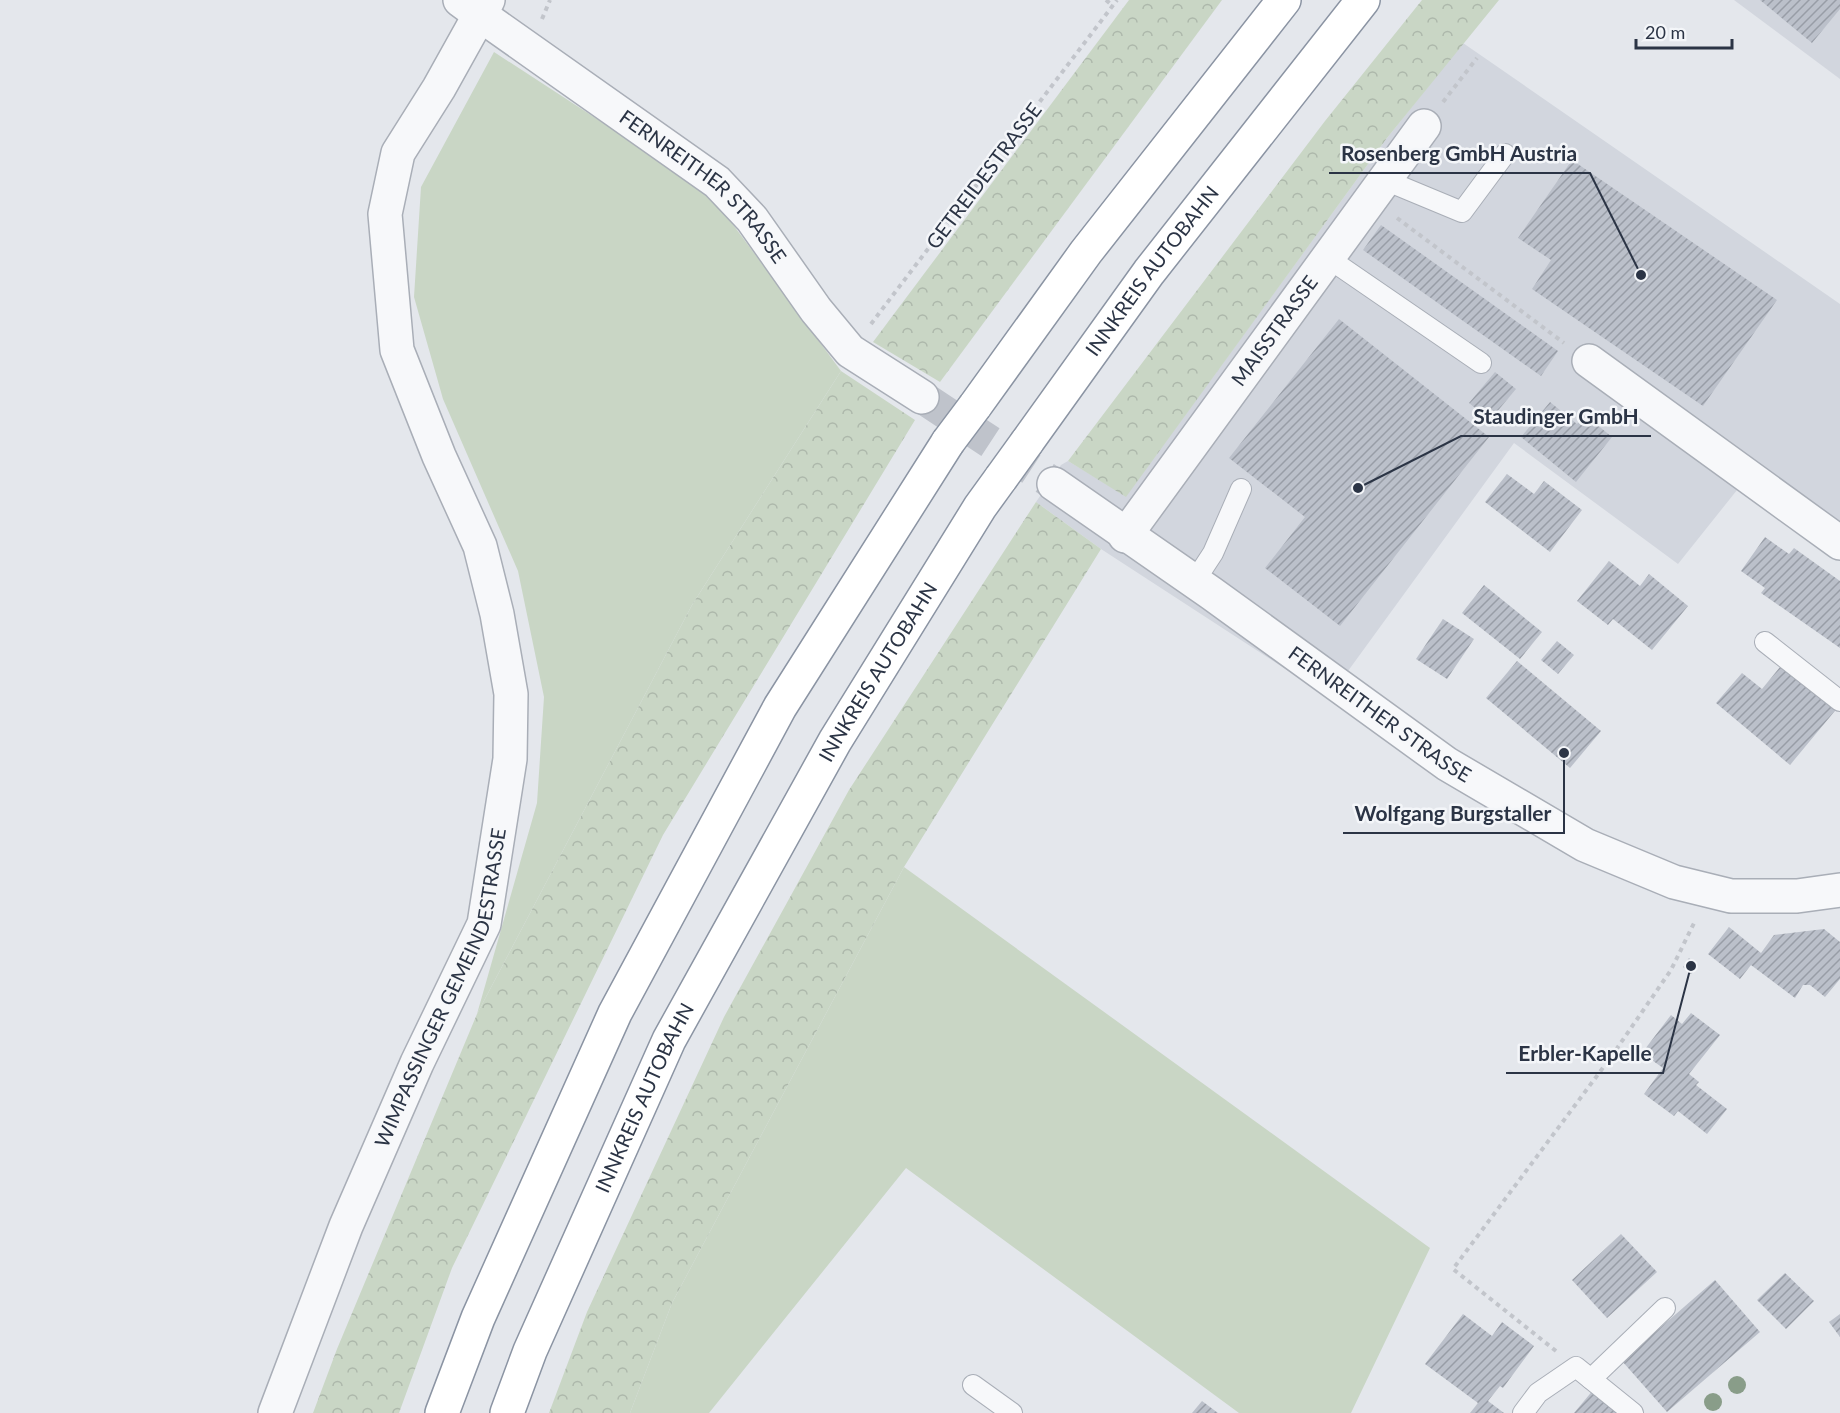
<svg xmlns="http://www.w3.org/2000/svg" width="1840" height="1413" font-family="Lato,sans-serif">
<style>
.built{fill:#d2d6de}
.green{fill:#c9d6c5}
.forest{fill:url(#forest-crowns)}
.building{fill:url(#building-hatch)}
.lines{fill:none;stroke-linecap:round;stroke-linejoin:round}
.tertiary-tunnel{stroke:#bfc3cb;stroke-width:33;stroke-dasharray:33 16;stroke-linecap:butt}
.service-casing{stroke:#a9aeb7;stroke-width:22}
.minor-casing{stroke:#a9aeb7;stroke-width:36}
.tertiary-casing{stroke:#a9aeb7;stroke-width:36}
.motorway-casing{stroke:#8b94a3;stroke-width:36}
.path{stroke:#c2c5cb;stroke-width:4;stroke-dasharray:4.5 4.5;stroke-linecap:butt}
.service{stroke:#f7f8fa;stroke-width:20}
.minor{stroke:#f7f8fa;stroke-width:33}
.tertiary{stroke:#f7f8fa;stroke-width:33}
.motorway{stroke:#fff;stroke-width:33}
.motorway-bridge-casing{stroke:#8b94a3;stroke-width:36;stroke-linecap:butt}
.motorway-bridge{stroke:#fff;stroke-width:33}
.tree{fill:#899d89}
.labels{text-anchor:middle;stroke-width:5;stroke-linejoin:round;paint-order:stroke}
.street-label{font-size:20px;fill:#2b3445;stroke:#f4f6f9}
.leader{fill:none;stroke:#2b3445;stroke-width:2}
.callout-dot{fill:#2b3445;stroke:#f4f6f9;stroke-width:2}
.callout-label{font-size:21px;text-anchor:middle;font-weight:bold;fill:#2b3445;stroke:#f4f6f9;stroke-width:5;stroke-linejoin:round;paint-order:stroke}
</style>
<defs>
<pattern id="forest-crowns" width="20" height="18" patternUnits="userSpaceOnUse" patternTransform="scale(1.5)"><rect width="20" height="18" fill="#c9d6c5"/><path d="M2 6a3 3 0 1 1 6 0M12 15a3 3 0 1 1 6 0" fill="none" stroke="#adb8ab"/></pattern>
<pattern id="building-hatch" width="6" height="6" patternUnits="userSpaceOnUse" patternTransform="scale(1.5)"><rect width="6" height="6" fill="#bbc0ca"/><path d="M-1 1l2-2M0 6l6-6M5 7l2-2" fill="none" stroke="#989da6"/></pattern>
</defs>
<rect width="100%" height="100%" fill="#e4e7ec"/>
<g class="built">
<polygon points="1734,0 1840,0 1840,79"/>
<polygon points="1463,43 1840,304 1840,544 1749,475 1678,564 1514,443 1348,671 1333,700 1101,549 1036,502 1061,465 1068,461 1126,496 1387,138"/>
</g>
<g class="green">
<polygon points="494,52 709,192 841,371 692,605 477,1014 537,803 544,697 518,571 443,399 414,297 421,187"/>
<polygon points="904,867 1430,1248 1351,1413 1239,1413 906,1168 709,1413 630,1413 672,1303"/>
</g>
<g class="forest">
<polygon points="1129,0 1222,0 940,382 873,342"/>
<polygon points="1422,0 1499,0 1387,138 1126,497 1068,461 1325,121"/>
<polygon points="841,371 915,420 663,835 452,1268 399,1413 313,1413 337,1349 477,1014 692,605"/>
<polygon points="1036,502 1101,549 904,867 672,1303 630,1413 549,1413 587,1312 724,1017 849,790"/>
</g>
<g class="building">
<polygon points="1760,0 1840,0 1840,9 1812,43"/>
<polygon points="1572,160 1777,300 1703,406 1532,289 1551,260 1518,238"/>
<polygon points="1381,225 1558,351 1541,376 1363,250"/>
<polygon points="1339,319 1489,437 1340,626 1265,568 1305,517 1229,458"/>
<polygon points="1495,372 1516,389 1490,420 1469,403"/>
<polygon points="1550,402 1577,424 1585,415 1612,437 1576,482 1521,437"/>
<polygon points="1507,474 1534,494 1544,481 1582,510 1550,552 1485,502"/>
<polygon points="1765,537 1789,554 1794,548 1840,581 1840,648 1761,593 1765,588 1741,571"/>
<polygon points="1609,561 1640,586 1649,574 1688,606 1652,650 1613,619 1608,625 1577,601"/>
<polygon points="1484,585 1542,632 1520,659 1462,613"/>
<polygon points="1443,619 1474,639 1447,679 1416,659"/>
<polygon points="1557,641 1574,655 1558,674 1541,660"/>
<polygon points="1517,661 1601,731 1570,768 1486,698"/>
<polygon points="1785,661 1839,706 1790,765 1716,703 1742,673 1762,689"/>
<polygon points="1729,927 1761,953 1774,935 1824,929 1840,942 1840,979 1825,997 1810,985 1803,985 1795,998 1751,965 1740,979 1708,954"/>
<polygon points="1689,958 1698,965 1691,974 1683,967"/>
<polygon points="1691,1013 1720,1035 1689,1074 1699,1082 1696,1085 1727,1109 1707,1134 1678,1111 1674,1116 1644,1094 1663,1068 1642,1053 1671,1015 1682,1024"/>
<polygon points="1621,1234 1657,1272 1607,1318 1572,1280"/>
<polygon points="1785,1273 1814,1301 1786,1329 1757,1300"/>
<polygon points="1715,1280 1760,1332 1667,1412 1622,1361"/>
<polygon points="1463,1314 1492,1336 1502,1322 1534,1346 1503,1388 1500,1386 1488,1401 1504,1413 1470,1413 1478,1403 1425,1364"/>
<polygon points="1840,1314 1840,1337 1829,1322"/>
<polygon points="1594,1389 1624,1413 1574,1413"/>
<polygon points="1202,1401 1218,1413 1192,1413"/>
</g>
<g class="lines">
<polyline class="tertiary-tunnel" points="922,397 1054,484"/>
<g class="service-casing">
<g id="service">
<polyline points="1385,180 1462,212 1505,154"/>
<polyline points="1328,258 1481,363"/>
<polyline points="1194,582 1213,553 1241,489"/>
<polyline points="1765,642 1840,701"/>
<polyline points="1591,1379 1665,1308"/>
<polyline points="973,1385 1012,1413"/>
<polyline points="1523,1413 1538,1393 1576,1367 1633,1413"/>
</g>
</g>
<g class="minor-casing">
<g id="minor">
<polyline points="460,0 479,14"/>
<polyline points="1589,361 1840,543"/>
<path id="s1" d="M1125,536L1424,126"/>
</g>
</g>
<g class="tertiary-casing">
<g id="tertiary">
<path id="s2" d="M479,14L717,182L752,219L816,310L850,351L922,397"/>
<path id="s3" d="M1054,484L1211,593L1447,764L1585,845L1674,882L1731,896H1797L1840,890"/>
<path id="s4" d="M275,1413L346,1226L417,1063L484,924L510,759L511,694L497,614L480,546L439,456L397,350L385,214L398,153L439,88L488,0"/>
</g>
</g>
<g class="motorway-casing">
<g id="motorway">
<polyline points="975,406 1086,252 1284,0"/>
<path id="s5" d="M1027,442L1149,272L1363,0"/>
<polyline points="442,1413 478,1318 615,1013 780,707 948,442"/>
<path id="s6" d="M507,1413L530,1351L669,1040L835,741L980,507L1001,478"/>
</g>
</g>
<g class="path">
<polyline points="1106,0 1113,6"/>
<polyline points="542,19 550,0"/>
<polyline points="1443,102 1477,58"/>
<polyline points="1397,218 1564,343"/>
<polyline points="871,324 1117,0"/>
<polyline points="1556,1351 1453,1269 1611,1057 1671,970 1695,921"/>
</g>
<use href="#service" class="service"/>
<use href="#minor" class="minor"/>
<use href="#tertiary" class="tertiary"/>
<use href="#motorway" class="motorway"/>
<g class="motorway-bridge-casing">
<g id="motorway-bridge">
<polyline points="948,442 975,406"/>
<polyline points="1001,478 1027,442"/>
</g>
</g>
<use href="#motorway-bridge" class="motorway-bridge"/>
</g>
<g class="tree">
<circle cx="1737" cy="1385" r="9"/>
<circle cx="1713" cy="1402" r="9"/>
</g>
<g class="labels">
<g class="street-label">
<text transform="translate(984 176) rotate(-53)" y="7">GETREIDESTRASSE</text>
<text dy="7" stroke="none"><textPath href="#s2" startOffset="284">FERNREITHER STRASSE</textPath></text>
<text dy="7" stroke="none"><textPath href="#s5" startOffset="212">INNKREIS AUTOBAHN</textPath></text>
<text dy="7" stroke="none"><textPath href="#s1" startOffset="254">MAISSTRASSE</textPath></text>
<text dy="7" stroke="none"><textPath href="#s6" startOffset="830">INNKREIS AUTOBAHN</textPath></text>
<text dy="7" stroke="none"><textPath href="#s3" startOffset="399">FERNREITHER STRASSE</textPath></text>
<text dy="7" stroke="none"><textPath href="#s4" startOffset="458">WIMPASSINGER GEMEINDESTRASSE</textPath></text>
<text dy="7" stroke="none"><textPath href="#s6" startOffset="344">INNKREIS AUTOBAHN</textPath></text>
</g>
</g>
<path class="leader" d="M1641 275L1590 173H1329M1358 488L1461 436H1651M1564 753L1564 833H1343M1691 966L1663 1073H1506"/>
<g class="callout-dot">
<circle cx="1641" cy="275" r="6"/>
<circle cx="1358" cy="488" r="6"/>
<circle cx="1564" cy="753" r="6"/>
<circle cx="1691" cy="966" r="6"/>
</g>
<g class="callout-label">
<text x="1459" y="161">Rosenberg GmbH Austria</text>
<text x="1556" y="424">Staudinger GmbH</text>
<text x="1453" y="821">Wolfgang Burgstaller</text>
<text x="1585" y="1061">Erbler-Kapelle</text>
</g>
<path d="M1636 39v9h96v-9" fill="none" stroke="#2b3445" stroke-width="3"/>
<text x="1645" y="39" font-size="18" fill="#2b3445" stroke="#f4f6f9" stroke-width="4.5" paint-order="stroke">20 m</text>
</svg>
